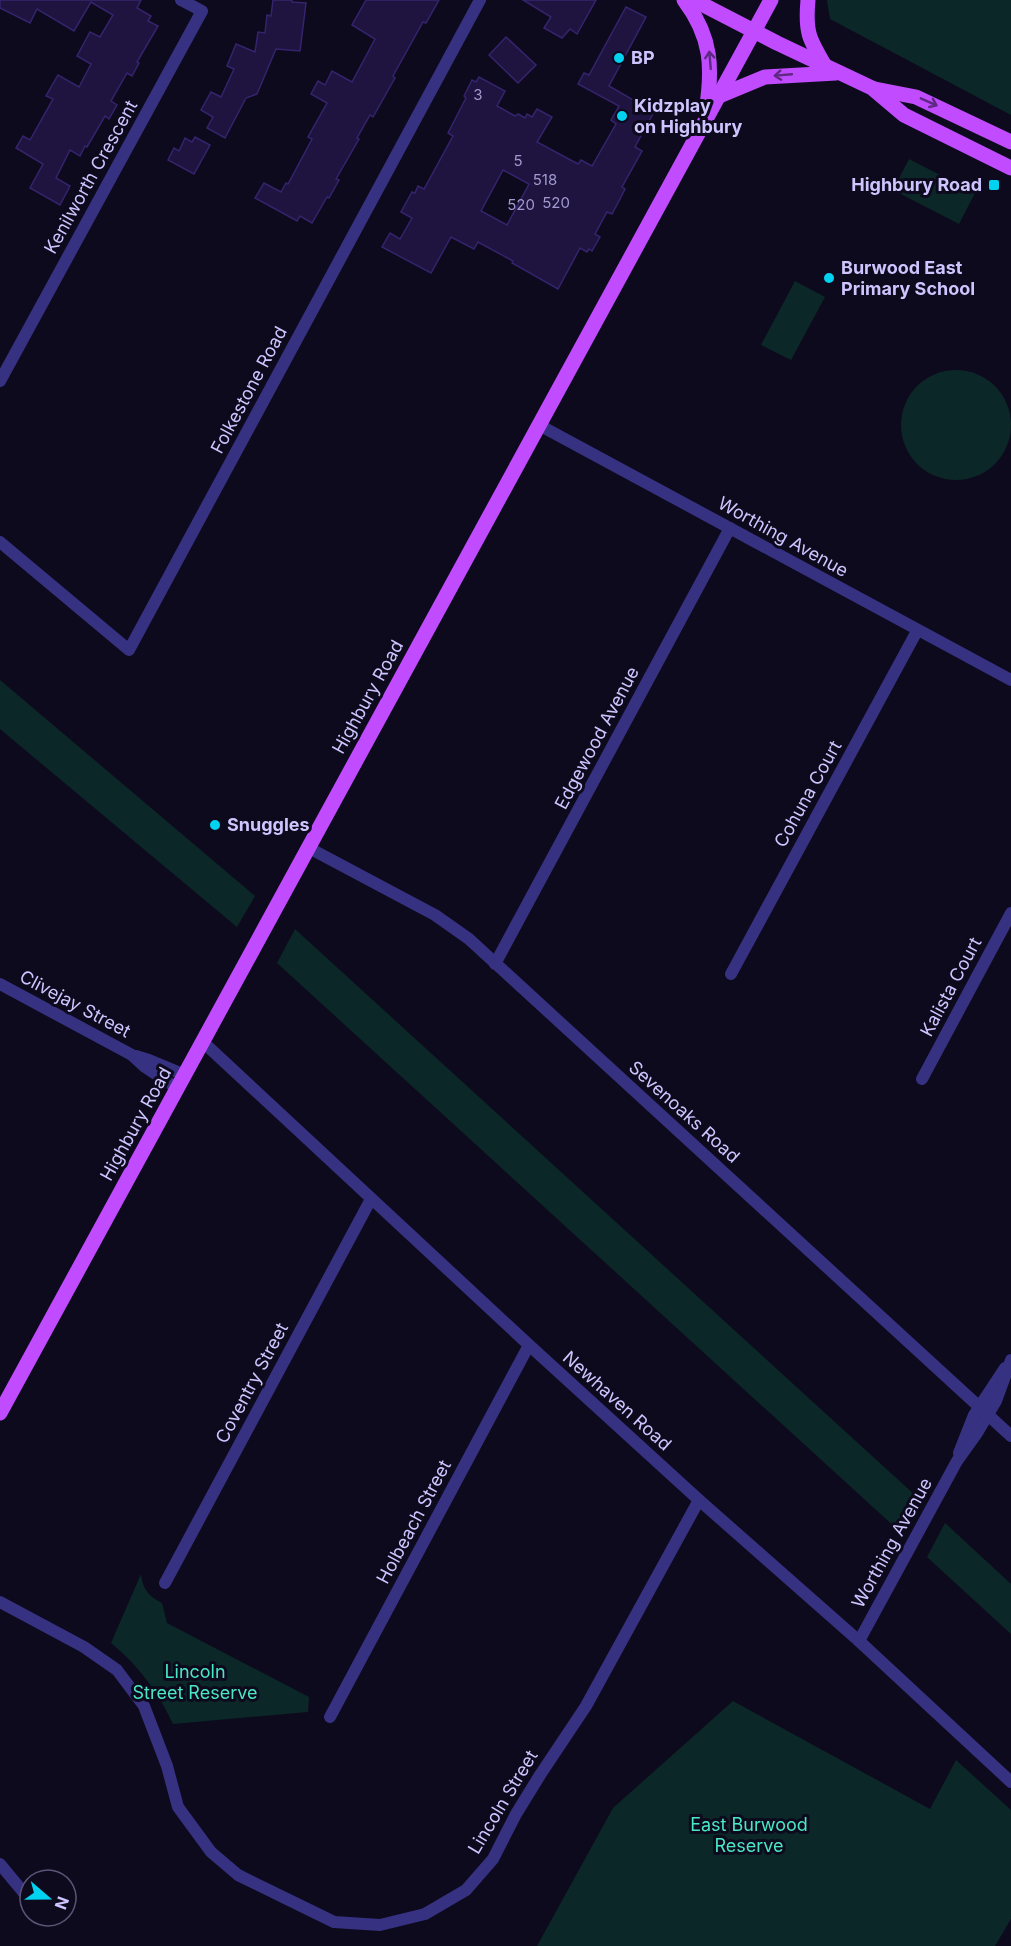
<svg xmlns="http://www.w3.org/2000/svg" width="1011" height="1946" font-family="Inter,sans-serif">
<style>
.green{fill:#0c2727}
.building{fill:#1e143f;stroke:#35246d;stroke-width:1.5;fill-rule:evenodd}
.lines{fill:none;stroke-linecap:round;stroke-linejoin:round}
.minor{stroke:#363180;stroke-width:12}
.primary{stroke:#c14cff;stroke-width:15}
.oneway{stroke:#5e2883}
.poi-dot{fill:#00d2f0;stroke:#0d0a1d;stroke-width:2}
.labels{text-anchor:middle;stroke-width:6;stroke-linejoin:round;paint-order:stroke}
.number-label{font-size:15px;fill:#a299cf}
.poi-label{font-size:18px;font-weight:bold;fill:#cec5ff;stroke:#0d0a1d;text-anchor:start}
.street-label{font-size:18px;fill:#cec5ff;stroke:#0d0a1d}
.park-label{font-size:18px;fill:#49e7c4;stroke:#0d0a1d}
</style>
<rect width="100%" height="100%" fill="#0d0a1d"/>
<g class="green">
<polygon points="827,0 1011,0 1011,115 830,19"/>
<polygon points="909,159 975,193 959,224 893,190"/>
<polygon points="795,281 825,297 791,360 761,345"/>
<circle cx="956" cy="425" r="55"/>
<polygon points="0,680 255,896 237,927 0,729"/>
<polygon points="295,929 916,1496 898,1530 277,963"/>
<polygon points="945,1523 1011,1584 1011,1634 927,1557"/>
<path d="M141,1574C142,1588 149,1597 162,1603L167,1623L309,1697L308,1712L173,1724C158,1692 139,1666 111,1643Z"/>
<polygon points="733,1701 930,1809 956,1760 1011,1810 1011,1919 995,1946 537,1946 613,1808"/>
</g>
<g class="building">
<polygon points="0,0 141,0 137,8 151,16 148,21 158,26 137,62 139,63 132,76 127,73 111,101 117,105 109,119 105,116 87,147 85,146 80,156 70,150 56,178 70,186 60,205 30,188 43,164 16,148 23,136 30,140 53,99 46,96 58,75 79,87 91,64 77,56 90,32 100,37 113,15 91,2 74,31 37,9 30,23 0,8"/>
<polygon points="273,0 292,0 292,2 306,3 300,51 276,49 257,94 246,98 225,138 207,128 213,117 201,110 211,92 221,97 234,69 227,66 236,44 255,52 258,32 265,33 267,15 271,16"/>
<polygon points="366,0 439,0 426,23 423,22 393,76 395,78 373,117 370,115 357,138 359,139 336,179 339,180 329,198 327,197 312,223 300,216 297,221 255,198 264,183 281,192 286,183 288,184 312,139 308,137 327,103 311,94 318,81 325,85 332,71 352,82 375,39 352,25"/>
<polygon points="523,0 596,0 577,34 570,29 562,38 544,28 551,17"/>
<path d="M626,7L646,17L609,86L654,112L635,147L642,151L622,187L625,189L621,197L612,214L607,212L595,234L600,237L592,251L589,249L587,252L580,248L558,289L512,263L513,261L478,242L474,249L451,237L431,273L382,247L390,233L400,239L412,218L401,212L412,192L415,193L418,186L424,189L453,136L448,133L466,98L464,96L472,80L476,82L479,77L505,91L497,106L515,116L518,114L525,118L527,114L532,117L537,109L552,117L537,142L578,164L581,160L592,166L616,124L611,120L619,106L578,84L584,73L589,75ZM503,170L529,184L507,225L481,211Z"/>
<polygon points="506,37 536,65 518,83 489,55"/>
<polygon points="195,137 210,145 194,174 168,160 174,148 179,151 185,138 192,142"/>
</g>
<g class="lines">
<g class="minor">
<polyline points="0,381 202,11 181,0"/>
<polyline points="539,425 1011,680"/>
<polyline points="0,542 129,650 480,0"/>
<polyline points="309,848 435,915 469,939 1011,1436"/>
<polyline points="495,964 730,528"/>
<polyline points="731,974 917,631"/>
<polyline points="0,984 132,1055 145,1067 177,1088"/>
<polyline points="203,1042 529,1345 699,1500 859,1641 1011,1782"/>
<polyline points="136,1056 149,1060 185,1075"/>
<polyline points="922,1079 1011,913"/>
<polyline points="959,1453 974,1415 1005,1368"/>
<polyline points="165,1583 371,1199"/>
<polyline points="0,1602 84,1647 117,1670 144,1706 167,1766 178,1807 211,1852 238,1875 334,1922 380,1925 425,1914 466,1890 493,1859 516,1814 540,1775 586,1706 699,1500"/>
<polyline points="859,1641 957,1461 977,1433 996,1401 1011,1360"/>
<polyline points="330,1717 529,1345"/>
<polyline points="0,1864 24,1893"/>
</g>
<g class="primary">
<path d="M684,0C712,37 713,68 706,112"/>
<polyline points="694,0 777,43 872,88 904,115 1011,168"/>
<path d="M808,0C805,32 809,39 825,66"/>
<polyline points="875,89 916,97 1011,142"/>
<polyline points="719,96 765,77 836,73"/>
<polyline points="0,1413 771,0"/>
</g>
</g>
<defs><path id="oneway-shaft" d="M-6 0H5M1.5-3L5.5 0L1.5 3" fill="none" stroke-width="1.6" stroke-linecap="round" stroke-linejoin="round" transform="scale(1.5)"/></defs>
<g class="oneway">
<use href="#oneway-shaft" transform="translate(710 60) rotate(-95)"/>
<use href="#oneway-shaft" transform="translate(783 75) rotate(175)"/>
<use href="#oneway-shaft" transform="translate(929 102) rotate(24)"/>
</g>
<g class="poi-dot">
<circle cx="619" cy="58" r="6"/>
<circle cx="622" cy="116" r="6"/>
<rect x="988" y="179" width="12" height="12" rx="3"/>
<circle cx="829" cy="278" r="6"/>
<circle cx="215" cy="825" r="6"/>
</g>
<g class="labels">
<g class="number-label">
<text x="478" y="100">3</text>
<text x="518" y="166">5</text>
<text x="545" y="185">518</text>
<text x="556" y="208">520</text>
<text x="521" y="210">520</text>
</g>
<g class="poi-label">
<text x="631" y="64">BP</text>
<text x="634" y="112">Kidzplay<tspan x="634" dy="21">on Highbury</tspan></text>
<text x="982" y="191" text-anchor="end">Highbury Road</text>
<text x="841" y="274">Burwood East<tspan x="841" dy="21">Primary School</tspan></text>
<text x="227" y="831">Snuggles</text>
</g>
<g class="street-label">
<text transform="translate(91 177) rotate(-61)" y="6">Kenilworth Crescent</text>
<text transform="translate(249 390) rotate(-62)" y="6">Folkestone Road</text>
<text transform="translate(783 537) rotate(29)" y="6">Worthing Avenue</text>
<text transform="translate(368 697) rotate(-61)" y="6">Highbury Road</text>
<text transform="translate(597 738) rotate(-62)" y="6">Edgewood Avenue</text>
<text transform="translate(808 794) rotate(-61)" y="6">Cohuna Court</text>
<text transform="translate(951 987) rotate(-62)" y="6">Kalista Court</text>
<text transform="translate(75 1004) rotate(28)" y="6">Clivejay Street</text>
<text transform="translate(684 1112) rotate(42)" y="6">Sevenoaks Road</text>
<text transform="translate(136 1124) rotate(-61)" y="6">Highbury Road</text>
<text transform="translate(252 1383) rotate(-62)" y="6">Coventry Street</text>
<text transform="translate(617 1401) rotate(42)" y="6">Newhaven Road</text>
<text transform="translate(414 1522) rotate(-62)" y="6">Holbeach Street</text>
<text transform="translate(892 1543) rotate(-61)" y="6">Worthing Avenue</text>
<text transform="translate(503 1802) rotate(-59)" y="6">Lincoln Street</text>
</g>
<g class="park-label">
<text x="195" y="1678">Lincoln<tspan x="195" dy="21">Street Reserve</tspan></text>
<text x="749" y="1831">East Burwood<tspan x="749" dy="21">Reserve</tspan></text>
</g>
</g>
<g transform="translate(48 1898) rotate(110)"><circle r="28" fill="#0d0a1d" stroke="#5a5577" stroke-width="1.5"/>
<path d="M0-4.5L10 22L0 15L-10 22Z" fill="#00d2f0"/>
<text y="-9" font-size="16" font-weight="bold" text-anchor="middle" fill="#cec5ff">N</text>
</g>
</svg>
